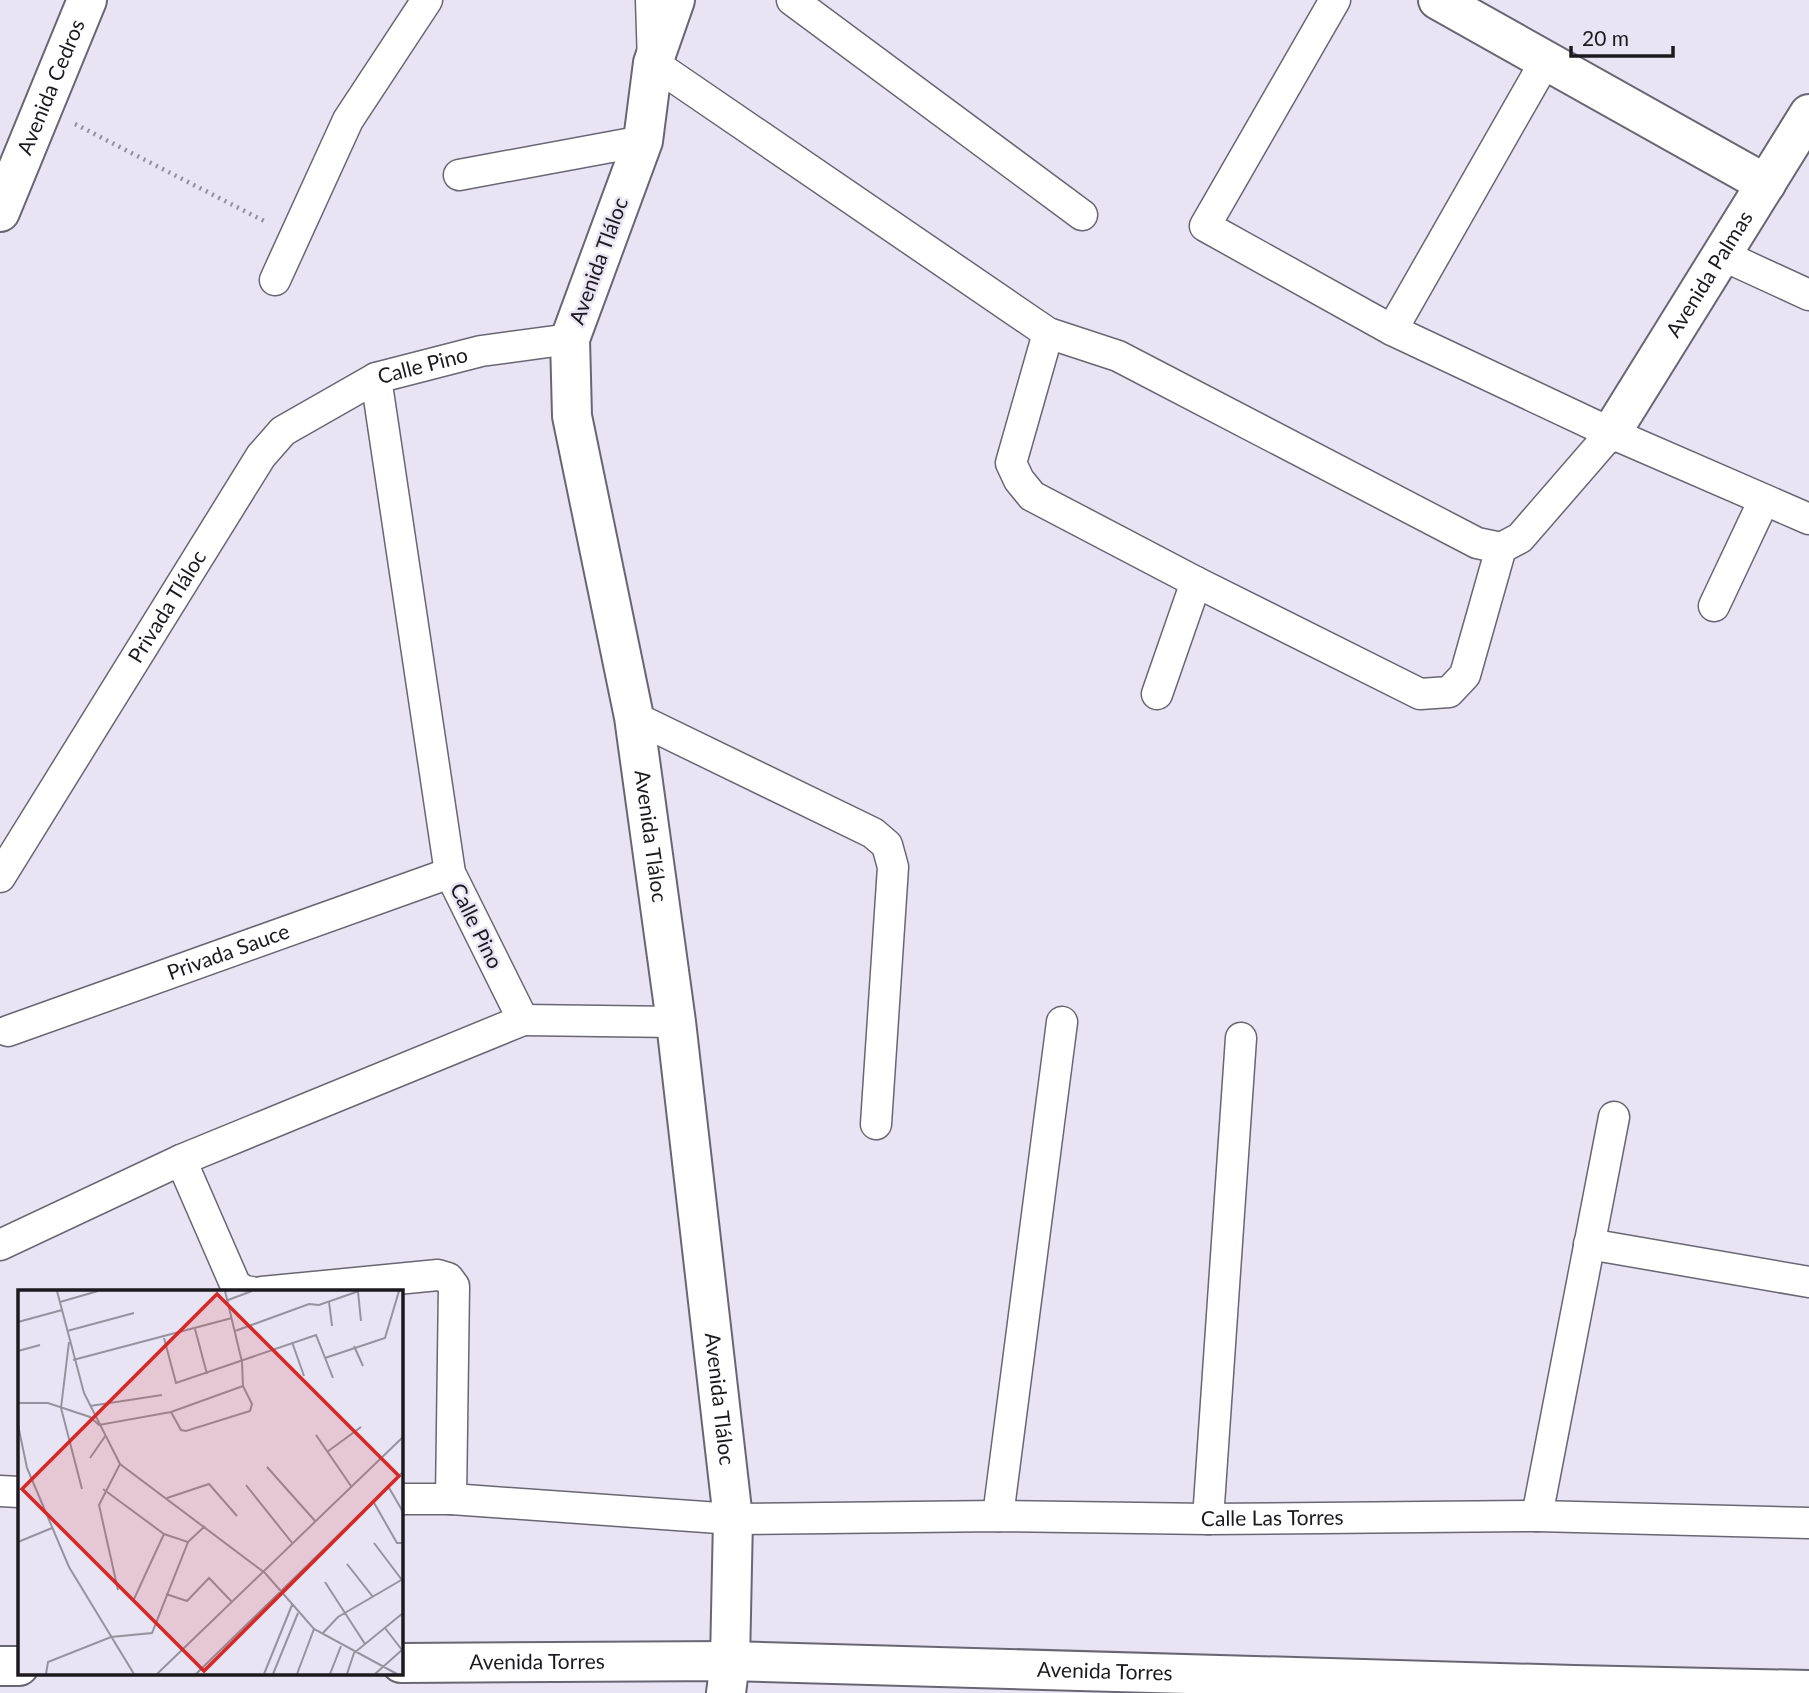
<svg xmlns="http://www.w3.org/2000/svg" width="1809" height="1693" font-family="Lato,sans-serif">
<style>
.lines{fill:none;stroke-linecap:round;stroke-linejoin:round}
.street-casing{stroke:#696673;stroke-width:33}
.secondary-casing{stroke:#696673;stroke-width:42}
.path{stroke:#928f9a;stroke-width:4.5;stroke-dasharray:2 5;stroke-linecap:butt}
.street{stroke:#fff;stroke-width:30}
.secondary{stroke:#fff;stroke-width:38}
.labels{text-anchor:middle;stroke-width:5;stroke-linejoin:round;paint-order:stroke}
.street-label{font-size:21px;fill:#1c1a1f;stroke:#e8e4f3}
.inset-road{fill:none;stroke:#96939e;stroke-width:2}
.view{fill:#d62828;fill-opacity:0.15;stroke:#d62828;stroke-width:3.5}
.inset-edge{fill:none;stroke:#1c1a1f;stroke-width:3.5}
</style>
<rect width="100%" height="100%" fill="#e8e4f3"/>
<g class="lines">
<g class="street-casing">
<g id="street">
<polyline points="651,0 653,63 1048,333 1118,356 1477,543 1501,548"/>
<polyline points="792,0 1082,215"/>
<polyline points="1335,0 1205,226 1392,330 1611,433 1809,519"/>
<polyline points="459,175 643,141"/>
<polyline points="1722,255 1809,295"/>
<polyline points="275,280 348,120 427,0"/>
<polyline points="1392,330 1546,60"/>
<polyline points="1048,333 1011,463 1019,480 1032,496 1196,582 1420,694 1449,692 1465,675 1501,548 1520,538 1611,433"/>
<polyline points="1714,606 1764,500"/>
<polyline points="1157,694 1196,582"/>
<polyline points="634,717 873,833 887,845 893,867 876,1124"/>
<path id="s1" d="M0,877L261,456L283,431L376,378L481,351L570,339"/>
<polyline points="523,1020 676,1022"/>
<path id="s2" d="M8,1031L450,873"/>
<polyline points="181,1160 235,1284 244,1291 252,1292"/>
<polyline points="1589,1244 1809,1282"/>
<polyline points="0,1245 181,1160 523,1020 450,873 376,378"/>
<polyline points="262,1292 438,1275 448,1278 454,1286 451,1499"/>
<polyline points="0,1491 19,1492"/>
<path id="s3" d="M401,1499H451L733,1519L998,1516L1208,1519L1537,1516L1809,1523"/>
<polyline points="998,1516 1062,1022"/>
<polyline points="1537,1516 1614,1117"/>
<polyline points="1208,1519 1241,1038"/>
</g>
</g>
<g class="secondary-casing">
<g id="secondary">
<path id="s4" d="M675,0L653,63L643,141L570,339L572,416L634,717L676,1022L733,1519L730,1661L726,1693"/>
<polyline points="1438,0 1766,184"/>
<path id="s5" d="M0,212L87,0"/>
<path id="s6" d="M1611,433L1809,114"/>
<path id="s7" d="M401,1663L730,1661L1574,1685L1809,1690"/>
<polyline points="0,1666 19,1666"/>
</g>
</g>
<polyline class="path" points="75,124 266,222"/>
<use href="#street" class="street"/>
<use href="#secondary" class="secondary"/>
</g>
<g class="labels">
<g class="street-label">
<text dy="7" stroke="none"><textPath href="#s5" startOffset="135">Avenida Cedros</textPath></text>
<text transform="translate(599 261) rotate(-70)" y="7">Avenida Tláloc</text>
<text dy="7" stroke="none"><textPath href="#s6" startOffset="187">Avenida Palmas</textPath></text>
<text dy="7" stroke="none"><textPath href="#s1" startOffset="684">Calle Pino</textPath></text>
<text dy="7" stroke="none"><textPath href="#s1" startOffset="318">Privada Tláloc</textPath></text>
<text dy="7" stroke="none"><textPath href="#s4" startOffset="861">Avenida Tláloc</textPath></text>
<text transform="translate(476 926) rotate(64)" y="7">Calle Pino</text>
<text dy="7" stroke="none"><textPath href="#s2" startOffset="234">Privada Sauce</textPath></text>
<text dy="7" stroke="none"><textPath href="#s4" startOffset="1428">Avenida Tláloc</textPath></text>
<text dy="7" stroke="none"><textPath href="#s3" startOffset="872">Calle Las Torres</textPath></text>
<text dy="7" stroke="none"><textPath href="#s7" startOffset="136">Avenida Torres</textPath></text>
<text dy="7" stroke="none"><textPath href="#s7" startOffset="704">Avenida Torres</textPath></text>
</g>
</g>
<g transform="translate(18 1290)">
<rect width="385" height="385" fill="#e8e4f3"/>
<path class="inset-road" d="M39,1L66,103L102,174L247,283L296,339L379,384M207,1L224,72M340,2L343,31M210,10L234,1M42,12L80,1M311,12L314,36M0,32L44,20M177,39L189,84M49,41L116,23M217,41L291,14L301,15L341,1M146,48L158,93L298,45L315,88M51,52L43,118L64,199M274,52L286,86M336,56L345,76M0,61L22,55M307,68L367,48L381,1M55,70L214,28M0,113H30L72,127L81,135L153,122L225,96M72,116L144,105M153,122L163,140L168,141L232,121L234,114L225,96L224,72M0,135L9,178L51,277L116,384M298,145L333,196M309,162L343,137M72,168L88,145M249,177L298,232M228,195L275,254M370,196L385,222M149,208L191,194L219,226M355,211L379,253H385M0,252L34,238M170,252L187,236M356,253L384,290M329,274L355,307M307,292L347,354M100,300L81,215L102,174M148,304L169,311L191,288L214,312M116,309L146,244M367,338L384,360M304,344L320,327L385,289M28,384L30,372L93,347L134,343L170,252L146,244L85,199M139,384L385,147M178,384L385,182M246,384L274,315M255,384L280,323M279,384L296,339M312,384L323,356M329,384L336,363L385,323M357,384L385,359"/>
<path class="view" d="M199,4L381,186L186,381L4,199Z"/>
<rect width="385" height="385" class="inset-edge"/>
</g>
<path d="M1571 46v10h102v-10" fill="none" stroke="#1c1a1f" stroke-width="3.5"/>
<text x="1582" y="46" font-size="21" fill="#1c1a1f" stroke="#e8e4f3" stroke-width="5" paint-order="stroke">20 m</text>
</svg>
